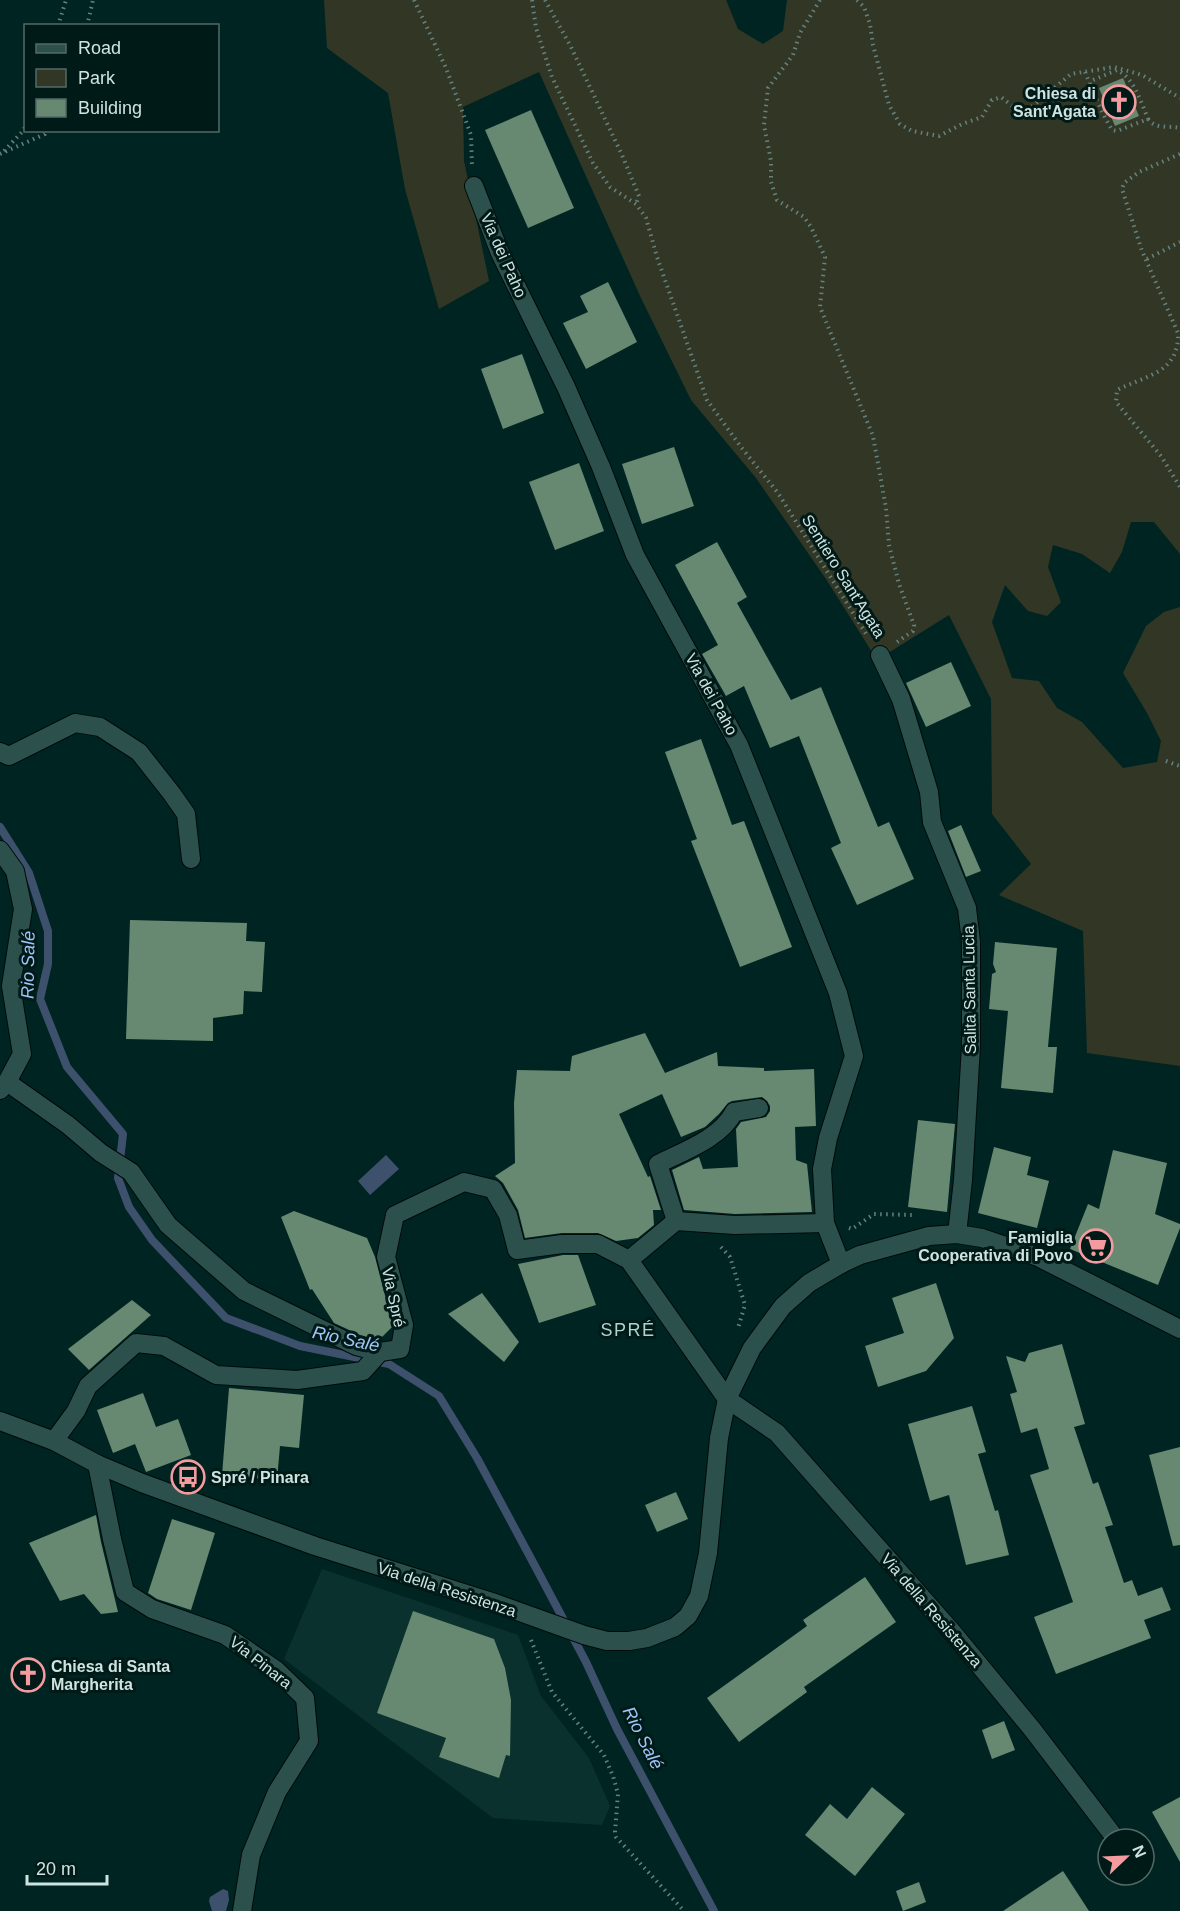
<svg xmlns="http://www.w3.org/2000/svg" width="1180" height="1911" font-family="Helvetica,sans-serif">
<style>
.built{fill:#0b312f}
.green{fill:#323725}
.water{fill:#3e516c}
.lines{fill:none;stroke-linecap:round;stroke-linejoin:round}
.stream{stroke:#3e516c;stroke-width:8}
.building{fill:#678871}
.minor-casing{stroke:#000b0a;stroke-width:20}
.path{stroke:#668280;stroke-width:4;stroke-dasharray:1.5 4.5;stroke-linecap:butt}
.minor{stroke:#2c514d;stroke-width:18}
.labels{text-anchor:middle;stroke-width:6;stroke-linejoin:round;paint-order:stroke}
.poi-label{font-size:16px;font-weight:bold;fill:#cfe3e1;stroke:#001a18;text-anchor:end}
.street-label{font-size:16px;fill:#cfe3e1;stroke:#001a18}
.water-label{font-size:18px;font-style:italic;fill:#a1c4f6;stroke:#001a18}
.neighbourhood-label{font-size:18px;letter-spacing:1.5px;fill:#abd3cf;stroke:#001a18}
</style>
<rect width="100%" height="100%" fill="#002422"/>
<polygon class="built" points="322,1569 518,1635 541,1696 589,1758 610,1806 602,1825 493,1818 284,1659"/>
<polygon class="green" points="324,0 726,0 738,29 763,44 783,31 787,0 1180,0 1180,554 1154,522 1131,522 1122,552 1110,573 1082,554 1053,545 1048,567 1061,602 1047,616 1028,611 1005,585 992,622 1012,678 1039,681 1057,708 1082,722 1123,768 1157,762 1161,741 1147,713 1123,673 1146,626 1164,612 1180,607 1180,1066 1087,1053 1083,931 999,895 1031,864 992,814 991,699 949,615 877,660 826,579 756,478 691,400 641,298 539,72 463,107 464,161 489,281 439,309 405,189 388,93 327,48"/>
<g class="water">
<polygon points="386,1155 399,1169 370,1195 358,1181"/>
<polygon points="223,1889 228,1891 229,1900 226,1911 212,1911 209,1901 210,1897"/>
</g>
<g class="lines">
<polyline class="stream" points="0,827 29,873 48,931 48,964 40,999 67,1067 123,1134 118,1178 129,1207 152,1240 226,1318 300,1346 389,1364 439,1396 477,1458 535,1566 586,1662 617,1729 714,1911"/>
</g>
<g class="building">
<polygon points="1123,78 1139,116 1115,126 1099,88"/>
<polygon points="531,110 574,208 528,228 485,130"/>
<polygon points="608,282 637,342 586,369 563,323 588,312 580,296"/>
<polygon points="522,354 544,413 503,429 481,369"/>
<polygon points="674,447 694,506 642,524 622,464"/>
<polygon points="579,463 604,531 555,550 529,482"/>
<polygon points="717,542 747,597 737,603 791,700 821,687 878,827 889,822 914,879 857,905 831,848 841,843 799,736 770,748 744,686 726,696 702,654 718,645 675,565"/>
<polygon points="951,662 971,706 926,727 906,683"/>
<polygon points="701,739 732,825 744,821 792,947 740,967 691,841 697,839 665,752"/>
<polygon points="961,825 981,871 966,877 948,831"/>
<polygon points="130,920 247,923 246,941 265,942 262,992 244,991 243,1014 213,1018 213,1041 126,1039"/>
<polygon points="995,942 1057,948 1048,1047 1057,1047 1053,1093 1001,1088 1008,1011 989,1009 992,974 996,972 993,964"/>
<polygon points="645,1033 665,1073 717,1052 718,1066 764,1068 764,1071 814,1069 816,1126 795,1127 796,1160 807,1164 812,1212 735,1214 684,1210 672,1170 699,1157 703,1169 738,1167 736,1129 741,1122 766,1117 770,1111 770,1106 767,1101 762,1097 732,1101 728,1103 719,1114 705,1127 681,1137 662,1094 619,1114 648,1177 650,1176 661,1210 653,1210 654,1225 638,1238 616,1241 598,1233 562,1233 525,1238 518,1210 503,1183 495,1176 515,1163 514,1103 517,1070 570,1071 572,1056"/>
<polygon points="918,1120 955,1124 947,1212 908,1207"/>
<polygon points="994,1147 1031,1157 1027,1175 1049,1181 1037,1228 978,1213"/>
<polygon points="1113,1150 1167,1163 1155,1214 1180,1224 1180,1228 1158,1285 1070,1249 1088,1204 1099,1209"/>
<polygon points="294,1211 367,1238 375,1257 393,1326 382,1337 374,1339 360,1335 334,1323 312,1289 310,1290 281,1217"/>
<polygon points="563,1255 578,1255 596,1305 539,1323 518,1264"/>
<polygon points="936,1283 954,1338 926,1371 878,1387 865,1346 904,1333 892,1298"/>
<polygon points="482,1293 519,1342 504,1362 448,1314"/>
<polygon points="132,1300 151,1315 89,1370 68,1349"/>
<polygon points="1062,1344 1085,1424 1074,1427 1093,1484 1098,1482 1113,1525 1105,1527 1124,1583 1132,1580 1138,1596 1162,1587 1171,1610 1144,1620 1151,1638 1056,1674 1034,1617 1073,1602 1030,1475 1049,1469 1037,1428 1021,1433 1010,1394 1017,1392 1006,1356 1025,1362 1029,1353"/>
<polygon points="229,1388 304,1395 299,1448 280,1446 277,1480 222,1475"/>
<polygon points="143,1393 156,1427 178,1419 191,1455 146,1472 135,1444 113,1453 97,1410"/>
<polygon points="972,1406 986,1452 978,1454 995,1511 998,1510 1009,1555 966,1565 949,1495 930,1501 908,1424"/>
<polygon points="1180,1447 1180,1545 1173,1546 1149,1455"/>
<polygon points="676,1492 688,1519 657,1532 645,1505"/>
<polygon points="96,1515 101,1542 118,1612 101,1614 84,1594 60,1601 29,1543"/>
<polygon points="172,1519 215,1533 191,1610 157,1599 148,1593"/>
<polygon points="865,1577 896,1622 804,1687 807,1692 739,1742 707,1698 807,1626 803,1620"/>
<polygon points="413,1611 494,1639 505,1668 511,1700 510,1756 506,1755 499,1778 439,1757 446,1738 377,1713"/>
<polygon points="1004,1721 1015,1750 992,1759 982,1730"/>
<polygon points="872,1787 905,1814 855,1876 805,1835 830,1804 847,1819"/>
<polygon points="1180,1797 1180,1862 1152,1812"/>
<polygon points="1063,1871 1089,1911 1003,1911"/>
<polygon points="919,1882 926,1902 903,1911 896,1891"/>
</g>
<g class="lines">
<g class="minor-casing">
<g id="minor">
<polyline points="474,186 500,253 566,387 601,467 635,555 739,745 838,993 854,1056 828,1138 822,1169 825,1223 841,1264"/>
<polyline points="880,655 901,699 929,792 932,822 967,908 971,942 971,1046 963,1180 957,1234"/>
<polyline points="0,752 9,756 75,723 100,727 139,752 172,794 186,814 191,859"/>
<polyline points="0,850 15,871 23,909 11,986 22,1054 7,1082 0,1090"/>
<polyline points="7,1082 68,1125 101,1153 131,1172 168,1225 244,1291 356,1346 380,1352 400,1349 404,1325 386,1257 395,1215 464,1182 493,1189 508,1215 517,1250 562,1244 598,1244 629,1260 727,1399 777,1433 953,1633 1032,1729 1116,1839"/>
<path d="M676,1221L658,1164C684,1151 721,1138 734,1112L759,1108"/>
<polyline points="629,1260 676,1221 735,1225 825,1223"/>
<polyline points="0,1421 54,1441 97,1464 142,1483 315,1546 492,1602 584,1635 607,1641 629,1641 647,1638 675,1627 688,1616 699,1596 708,1553 719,1438 727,1399 752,1348 783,1306 809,1283 841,1264 860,1255 929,1236 957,1234 982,1238 1038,1257 1180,1329"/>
<polyline points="54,1441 76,1411 88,1386 136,1343 164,1346 216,1375 297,1380 363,1371 380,1352"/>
<polyline points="97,1464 112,1539 125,1592 152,1609 225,1635 276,1670 305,1698 309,1741 277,1792 251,1855 242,1911"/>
</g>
</g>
<g class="path">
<polyline points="414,0 446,68 471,135 472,165"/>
<polyline points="532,0 536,28 552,77 593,163 610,187 636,204 646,218 657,257 707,400 741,447 778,493 868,637"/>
<polyline points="545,0 571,47 622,155 639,196 636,204"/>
<polyline points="820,0 800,33 793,55 768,88 764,125 771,161 771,182 777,200 804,217 811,227 825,257 820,307 873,436 886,508 889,545 899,584 914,625 913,631 897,642"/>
<polyline points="857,0 864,7 870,24 873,45 889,105 900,124 912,131 939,136 962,124 982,117 992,100 1001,97 1020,112 1029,109 1071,74 1114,67 1142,75 1180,98"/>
<polyline points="58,26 66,0"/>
<polyline points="87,26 93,0"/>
<path d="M1085,72C1093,91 1101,112 1112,130L1117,131L1148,119C1141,102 1134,78 1117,70L1093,80L1090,84"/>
<path d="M1148,119C1156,130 1168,125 1180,128"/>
<polyline points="4,151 23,131 26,125"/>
<polyline points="0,154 45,134 47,130"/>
<path d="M1180,154L1139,172L1124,183L1122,189L1142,251L1178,333C1179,373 1147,375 1117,390L1116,402L1161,456L1180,487"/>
<polyline points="1147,259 1180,242"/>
<polyline points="1166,761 1180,766"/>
<polyline points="849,1228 852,1229 874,1214 915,1215"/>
<polyline points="721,1247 730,1257 745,1305 738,1328"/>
<polyline points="531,1640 552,1692 604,1755 613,1776 618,1794 615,1832 616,1837 684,1911"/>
</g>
<use href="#minor" class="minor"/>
</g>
<defs>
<g id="church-ring" transform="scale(1.725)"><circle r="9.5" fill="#001a18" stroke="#f49b9f" stroke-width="1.5"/><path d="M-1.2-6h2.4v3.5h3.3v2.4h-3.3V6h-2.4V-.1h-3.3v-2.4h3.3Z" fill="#f49b9f"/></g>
<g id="supermarket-ring" transform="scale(1.725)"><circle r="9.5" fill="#001a18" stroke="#f49b9f" stroke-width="1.5"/><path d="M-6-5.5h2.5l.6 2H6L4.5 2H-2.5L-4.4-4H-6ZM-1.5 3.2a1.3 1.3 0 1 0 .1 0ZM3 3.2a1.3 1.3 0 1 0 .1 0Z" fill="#f49b9f"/></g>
<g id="bus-ring" transform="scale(1.725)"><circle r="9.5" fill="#001a18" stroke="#f49b9f" stroke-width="1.5"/><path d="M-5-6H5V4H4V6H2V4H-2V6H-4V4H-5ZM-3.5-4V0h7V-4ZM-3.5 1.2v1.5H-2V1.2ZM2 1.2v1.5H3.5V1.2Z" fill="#f49b9f"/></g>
</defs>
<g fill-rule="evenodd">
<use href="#church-ring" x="1119" y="102"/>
<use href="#supermarket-ring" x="1096" y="1246"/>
<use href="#bus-ring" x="188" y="1477"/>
<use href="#church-ring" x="28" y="1675"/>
</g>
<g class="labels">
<g class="poi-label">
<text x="1096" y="99">Chiesa di<tspan x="1096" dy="18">Sant'Agata</tspan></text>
<text x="1073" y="1243">Famiglia<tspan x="1073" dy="18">Cooperativa di Povo</tspan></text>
<text x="211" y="1483" text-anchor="start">Spré / Pinara</text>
<text x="51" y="1672" text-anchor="start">Chiesa di Santa<tspan x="51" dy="18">Margherita</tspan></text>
</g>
<g class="street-label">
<text transform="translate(504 255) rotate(66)" y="6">Via dei Paho</text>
<text transform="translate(844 576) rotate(58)" y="6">Sentiero Sant'Agata</text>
<text transform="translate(712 694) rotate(61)" y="6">Via dei Paho</text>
<text transform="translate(969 990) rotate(-91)" y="6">Salita Santa Lucia</text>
<text transform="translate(394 1297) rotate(78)" y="6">Via Spré</text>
<text transform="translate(447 1589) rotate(18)" y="6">Via della Resistenza</text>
<text transform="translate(932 1610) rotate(49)" y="6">Via della Resistenza</text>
<text transform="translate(261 1662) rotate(38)" y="6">Via Pinara</text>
</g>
<g class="water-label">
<text transform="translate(28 965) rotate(-89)" y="6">Rio Salé</text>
<text transform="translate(346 1339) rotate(12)" y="6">Rio Salé</text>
<text transform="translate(643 1738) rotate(63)" y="6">Rio Salé</text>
</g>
<g class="neighbourhood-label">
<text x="628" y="1336">SPRÉ</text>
</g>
</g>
<rect x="24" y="24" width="195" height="108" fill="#001a18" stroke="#536a68" stroke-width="1.5"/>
<rect x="36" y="44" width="30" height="9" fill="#2c514d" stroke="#536a68" stroke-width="1.5"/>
<text x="78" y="54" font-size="18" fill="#cfe3e1">Road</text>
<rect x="36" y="69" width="30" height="18" fill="#323725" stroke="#536a68" stroke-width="1.5"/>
<text x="78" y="84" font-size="18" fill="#cfe3e1">Park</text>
<rect x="36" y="99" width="30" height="18" fill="#678871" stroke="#536a68" stroke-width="1.5"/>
<text x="78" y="114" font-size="18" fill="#cfe3e1">Building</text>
<g transform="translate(1126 1857) rotate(67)"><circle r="28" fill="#001a18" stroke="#536a68" stroke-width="1.5"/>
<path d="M0-4.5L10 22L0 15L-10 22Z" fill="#f49b9f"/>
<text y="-9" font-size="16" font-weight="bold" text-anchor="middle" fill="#cfe3e1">N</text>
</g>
<path d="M27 1875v9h80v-9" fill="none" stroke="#cfe3e1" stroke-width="3"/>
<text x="36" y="1875" font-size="18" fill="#cfe3e1" stroke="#001a18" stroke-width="4.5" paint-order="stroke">20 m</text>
</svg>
